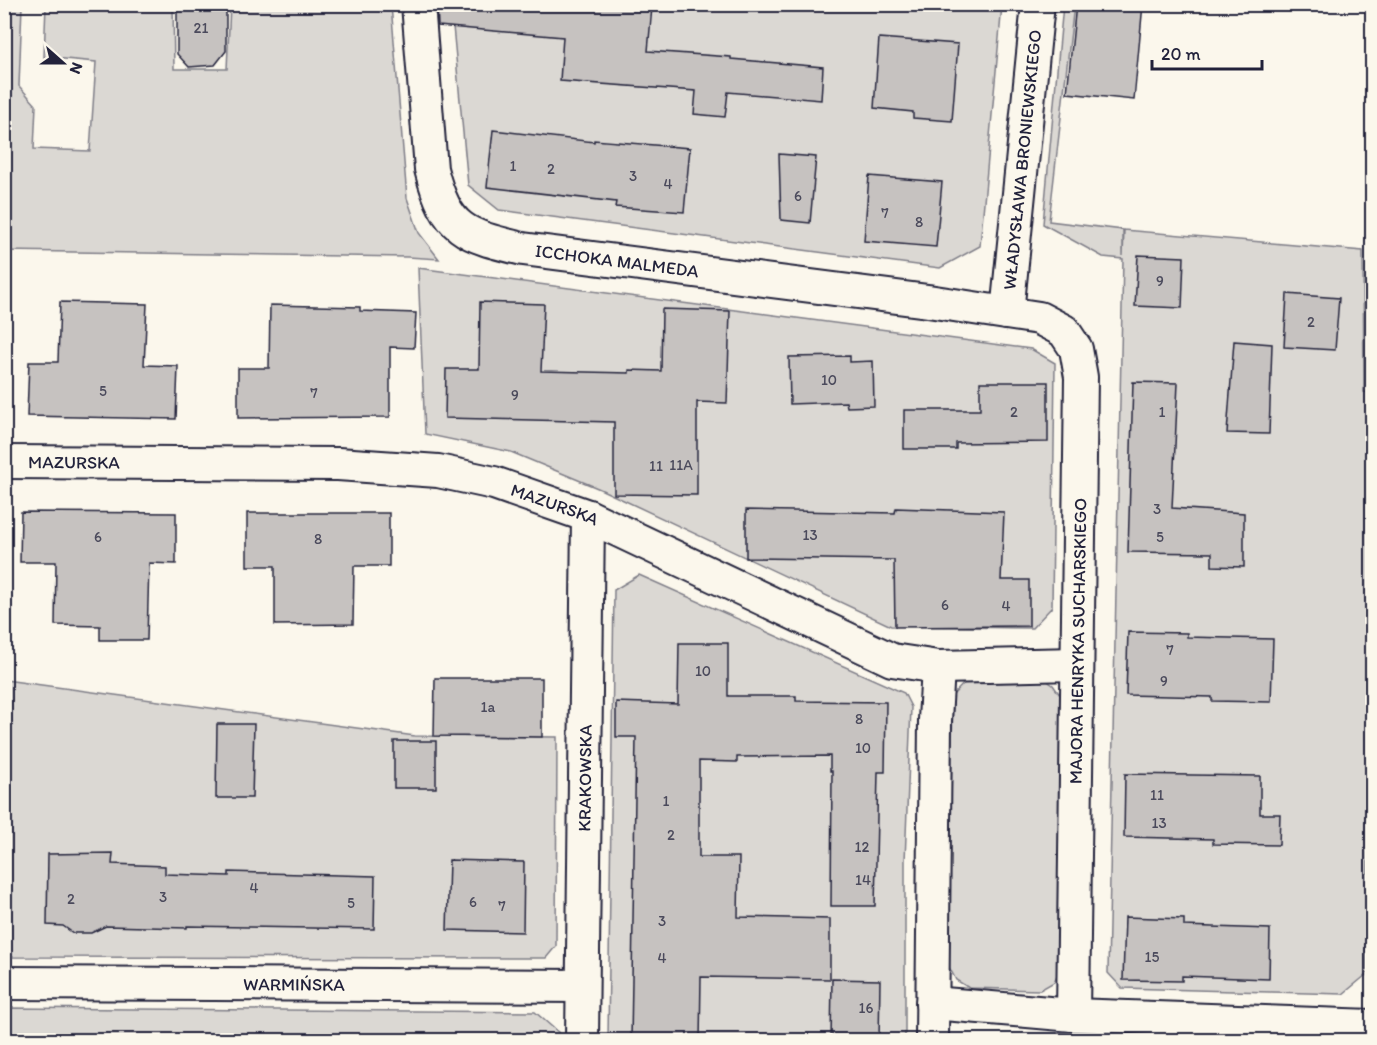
<svg xmlns="http://www.w3.org/2000/svg" width="1377" height="1045" font-family="Itim,sans-serif">
<style>
.green{fill:#dbd8d3;stroke:#7e7d87;stroke-width:1.5}
.building{fill:#c6c2c0;stroke:#22223b;stroke-width:1.5}
.lines{fill:none;stroke-linecap:round;stroke-linejoin:round}
.minor-casing{stroke:#22223b;stroke-width:36}
.minor{stroke:#fbf7ec;stroke-width:32}
.labels{text-anchor:middle;stroke-width:6;stroke-linejoin:round;paint-order:stroke}
.number-label{font-size:15px;fill:#4b4a5c}
.street-label{font-size:18px;fill:#22223b;stroke:#fbf7ec}
</style>
<rect width="100%" height="100%" fill="#fbf7ec"/>
<filter id="ink" filterUnits="userSpaceOnUse"><feTurbulence type="fractalNoise" baseFrequency=".0167" numOctaves="2"/><feDisplacementMap in="SourceGraphic" scale="12" xChannelSelector="R" yChannelSelector="G"/><feConvolveMatrix kernelMatrix="1 2 1 2 8 2 1 2 1" color-interpolation-filters="sRGB"/></filter>
<g filter="url(#ink)">
<g class="green">
<polygon points="139,4 173,5 174,69 227,69 230,5 391,5 407,198 419,233 439,259 408,257 5,251 5,5 22,5 19,86 36,105 34,149 90,151 96,62 44,57 46,5"/>
<polygon points="451,5 1002,5 980,246 940,268 499,210 468,185"/>
<polygon points="1063,5 1074,5 1049,221 1123,230 1123,256 1124,230 1363,251 1364,392 1372,393 1372,642 1366,975 1343,994 1122,988 1108,973 1123,259 1103,257 1043,224"/>
<polygon points="418,268 1031,349 1055,363 1052,607 1032,628 891,626 600,489 511,452 425,434"/>
<polygon points="639,575 904,693 911,707 905,861 905,1040 608,1040 614,590"/>
<polygon points="977,677 1041,677 1053,685 1060,695 1060,968 1054,982 1040,990 969,988 956,980 948,965 953,695 963,684"/>
<polygon points="5,680 415,736 557,737 556,946 546,958 5,957"/>
<polygon points="5,1008 535,1012 559,1033 559,1040 5,1040"/>
</g>
<g class="building">
<polygon points="177,4 226,4 226,51 215,65 189,67 177,54"/>
<polygon points="437,4 625,4 652,7 648,51 731,57 731,59 823,67 821,100 728,92 725,117 694,114 696,91 560,81 563,37 438,26"/>
<polygon points="1076,4 1143,4 1134,100 1067,93"/>
<polygon points="879,38 958,44 952,121 913,118 913,112 874,108"/>
<polygon points="493,130 594,142 594,140 690,148 684,212 615,207 616,202 487,187"/>
<polygon points="779,154 816,157 810,223 781,220"/>
<polygon points="869,176 942,182 936,247 864,241"/>
<polygon points="1138,255 1184,257 1182,308 1135,306"/>
<polygon points="1287,294 1339,298 1335,350 1284,347"/>
<polygon points="60,302 147,304 144,365 178,366 176,419 27,416 29,362 58,362"/>
<polygon points="480,302 544,304 541,371 629,373 629,370 661,371 662,309 730,311 727,403 697,402 697,495 614,494 614,422 445,418 446,369 479,369"/>
<polygon points="270,305 360,307 360,311 416,313 414,348 390,347 390,417 238,418 238,368 269,368"/>
<polygon points="1234,341 1272,344 1269,434 1227,433"/>
<polygon points="850,356 850,362 873,361 874,406 847,407 846,402 790,404 789,357"/>
<polygon points="980,382 1048,382 1048,442 956,443 956,449 904,449 904,410 980,410"/>
<polygon points="1133,382 1178,383 1172,508 1244,513 1244,567 1212,566 1212,553 1128,552"/>
<polygon points="896,508 1004,512 1001,580 1029,580 1029,626 895,627 894,560 746,558 746,510 895,513"/>
<polygon points="21,512 176,513 176,564 149,563 147,640 100,640 100,626 55,625 56,562 20,562"/>
<polygon points="247,513 389,513 389,566 354,566 353,624 275,625 275,566 247,566"/>
<polygon points="1128,632 1187,633 1187,637 1273,639 1271,702 1212,701 1212,697 1126,695"/>
<polygon points="679,643 728,643 728,696 796,696 796,701 886,702 885,772 878,772 875,906 831,906 832,771 830,771 830,756 737,757 737,762 699,761 699,857 739,857 738,917 830,919 830,979 701,977 700,1041 631,1041 636,737 616,737 616,702 678,704"/>
<polygon points="435,678 542,678 542,737 434,736"/>
<polygon points="217,724 254,724 252,798 216,798"/>
<rect x="394" y="741" width="42" height="47"/>
<polygon points="1125,774 1260,776 1260,814 1280,814 1279,845 1213,844 1213,839 1124,837"/>
<polygon points="113,853 112,864 165,866 165,874 229,876 229,872 375,876 374,929 187,926 187,928 106,926 91,933 73,933 63,926 47,925 48,854"/>
<polygon points="449,860 524,862 523,932 447,930"/>
<polygon points="1125,917 1184,919 1184,926 1270,929 1269,979 1182,976 1182,981 1123,980"/>
<polygon points="832,979 880,980 879,1041 831,1041"/>
</g>
<g class="lines">
<g class="minor-casing">
<g id="minor">
<path id="s1" d="M418,4L431,169C447,231 464,235 523,249L928,301L1039,318L1064,331L1076,349L1081,377L1073,1015"/>
<path id="s2" d="M1007,313L1038,4"/>
<path id="s3" d="M4,462L338,464L438,471L494,483L588,516L892,660L938,667L1077,664"/>
<path id="s4" d="M4,983L582,986"/>
<polyline points="932,1003 1073,1015 1372,1026"/>
<path id="s5" d="M582,1040L588,516"/>
<polyline points="932,1040 935,720 938,667"/>
</g>
</g>
<use href="#minor" class="minor"/>
</g>
</g>
<g class="labels">
<g class="number-label">
<text x="201" y="33">21</text>
<text x="513" y="171">1</text>
<text x="551" y="174">2</text>
<text x="633" y="181">3</text>
<text x="668" y="189">4</text>
<text x="798" y="201">6</text>
<text x="885" y="218">7</text>
<text x="919" y="227">8</text>
<text x="1160" y="286">9</text>
<text x="1311" y="327">2</text>
<text x="829" y="385">10</text>
<text x="103" y="396">5</text>
<text x="314" y="398">7</text>
<text x="515" y="400">9</text>
<text x="1014" y="417">2</text>
<text x="1162" y="417">1</text>
<text x="681" y="470">11A</text>
<text x="656" y="471">11</text>
<text x="1157" y="514">3</text>
<text x="810" y="540">13</text>
<text x="98" y="542">6</text>
<text x="1160" y="542">5</text>
<text x="318" y="544">8</text>
<text x="945" y="610">6</text>
<text x="1006" y="611">4</text>
<text x="1170" y="655">7</text>
<text x="703" y="676">10</text>
<text x="1164" y="686">9</text>
<text x="488" y="712">1a</text>
<text x="859" y="724">8</text>
<text x="863" y="753">10</text>
<text x="1157" y="800">11</text>
<text x="666" y="806">1</text>
<text x="1159" y="828">13</text>
<text x="671" y="840">2</text>
<text x="862" y="852">12</text>
<text x="863" y="885">14</text>
<text x="254" y="893">4</text>
<text x="163" y="902">3</text>
<text x="71" y="904">2</text>
<text x="473" y="907">6</text>
<text x="351" y="908">5</text>
<text x="502" y="911">7</text>
<text x="662" y="926">3</text>
<text x="1152" y="962">15</text>
<text x="662" y="963">4</text>
<text x="866" y="1013">16</text>
</g>
<g class="street-label">
<text dy="6" stroke="none"><textPath href="#s2" startOffset="154">WŁADYSŁAWA BRONIEWSKIEGO</textPath></text>
<text dy="6" stroke="none"><textPath href="#s1" startOffset="393">ICCHOKA MALMEDA</textPath></text>
<text dy="6" stroke="none"><textPath href="#s3" startOffset="70">MAZURSKA</textPath></text>
<text dy="6" stroke="none"><textPath href="#s3" startOffset="556">MAZURSKA</textPath></text>
<text transform="translate(1078 641) rotate(-89)" y="6">MAJORA HENRYKA SUCHARSKIEGO</text>
<text dy="6" stroke="none"><textPath href="#s5" startOffset="262">KRAKOWSKA</textPath></text>
<text dy="6" stroke="none"><textPath href="#s4" startOffset="290">WARMIŃSKA</textPath></text>
</g>
</g>
<rect width="1377" height="1045" fill="none" stroke="#fbf7ec" stroke-width="24"/>
<rect x="12" y="12" width="1353" height="1021" fill="none" stroke="#22223b" stroke-width="2" filter="url(#ink)"/>
<g transform="translate(63 63) rotate(111)" stroke="#fbf7ec" stroke-width="4.5" paint-order="stroke">
<path d="M0-4.5L10 22L0 15L-10 22Z" fill="#22223b"/>
<text y="-9" font-size="16" font-weight="bold" text-anchor="middle" fill="#22223b">N</text>
</g>
<path d="M1152 60v9h110v-9" fill="none" stroke="#22223b" stroke-width="3"/>
<text x="1161" y="60" font-size="18" fill="#22223b" stroke="#fbf7ec" stroke-width="4.5" paint-order="stroke">20 m</text>
</svg>
